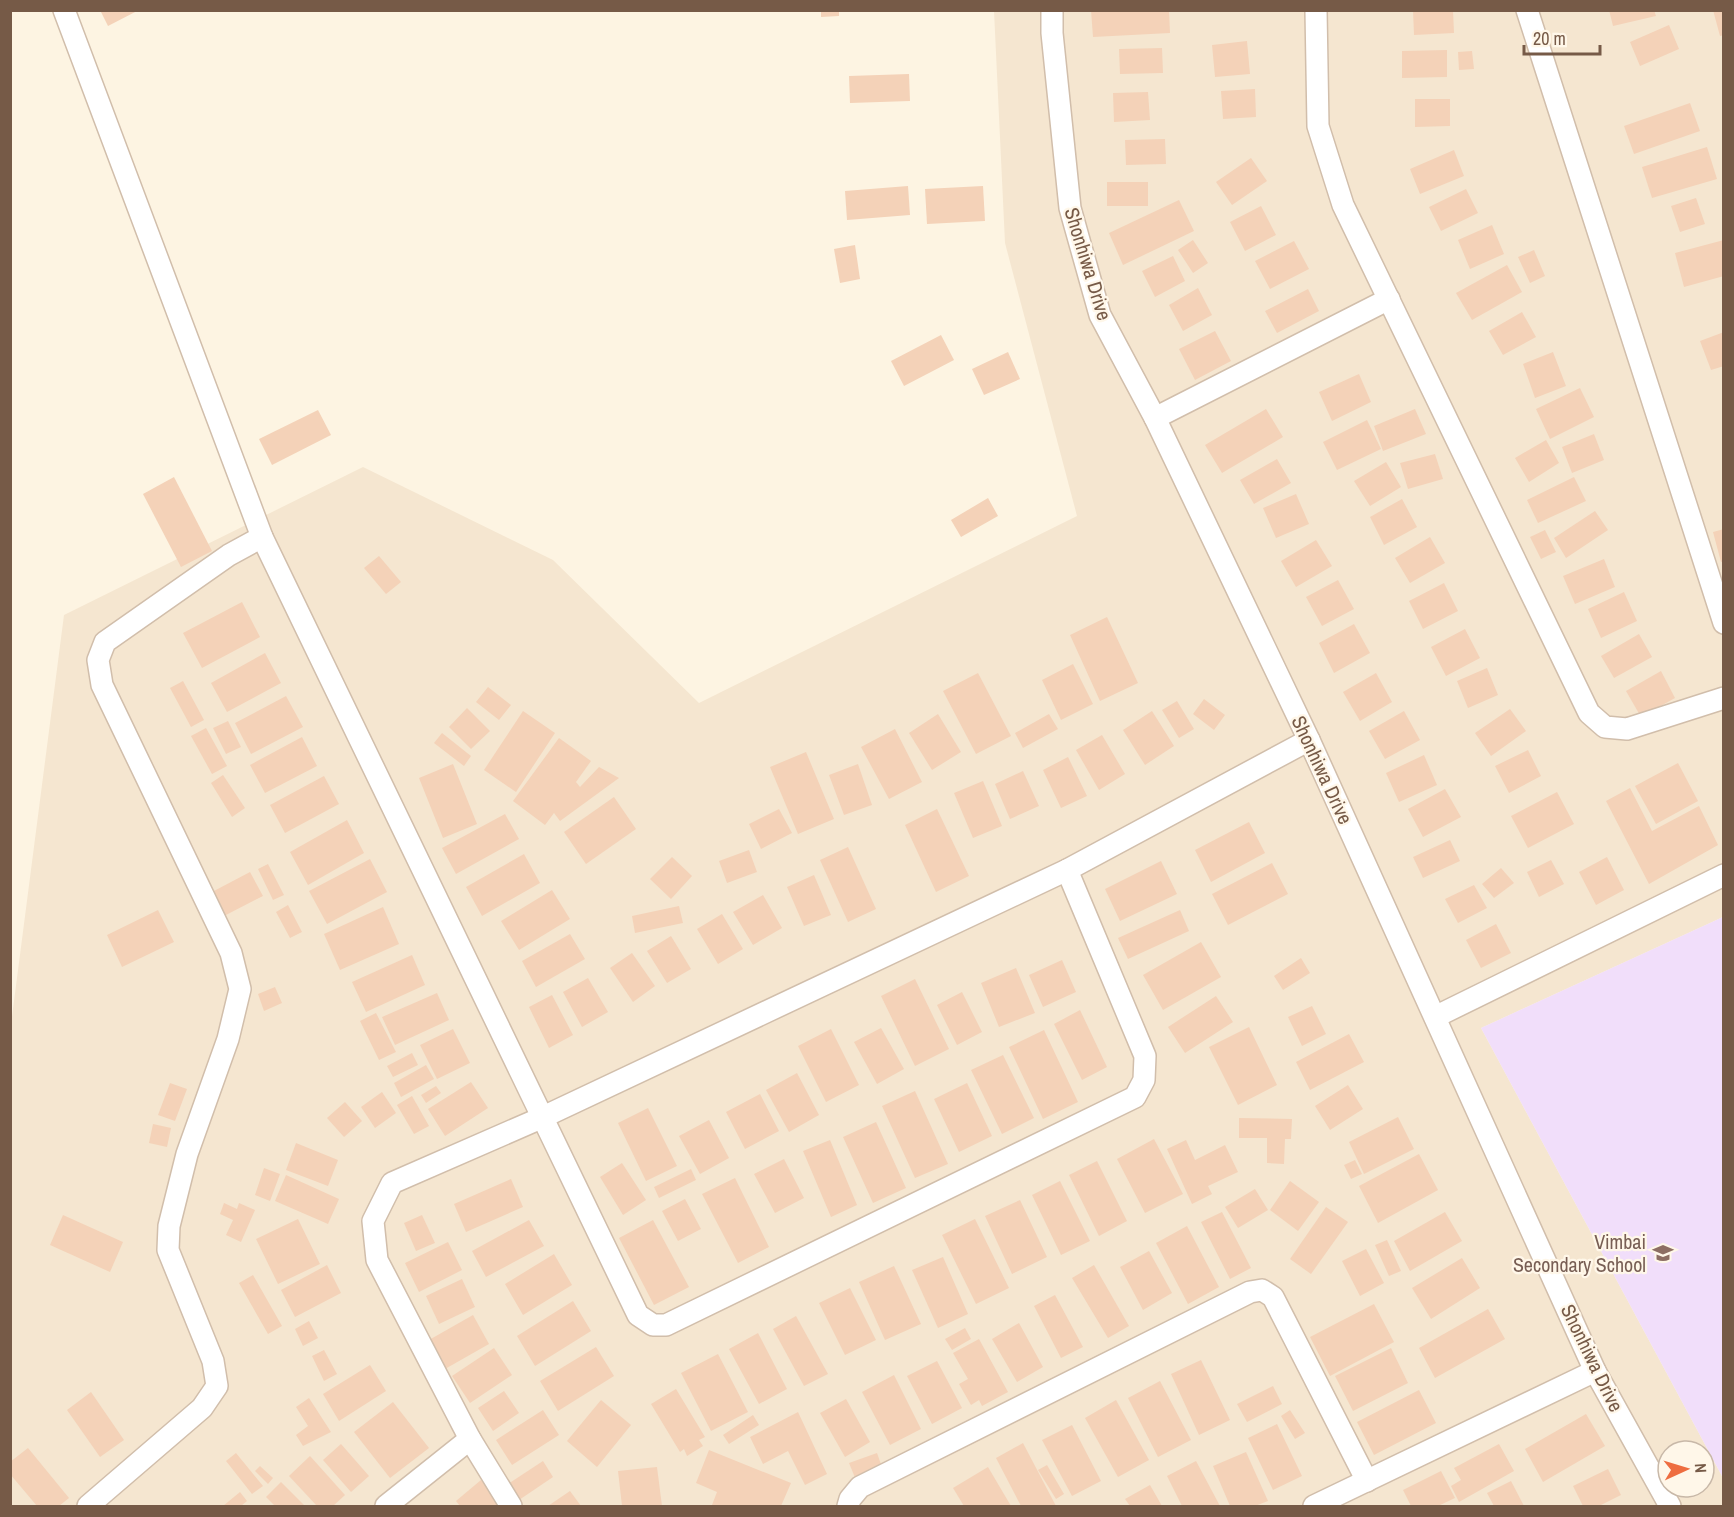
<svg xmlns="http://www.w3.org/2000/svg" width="1734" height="1517" font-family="'Archivo Narrow',sans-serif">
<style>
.residential{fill:#f5e6d0;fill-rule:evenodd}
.education{fill:#f1defa}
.building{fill:#f4d2b8}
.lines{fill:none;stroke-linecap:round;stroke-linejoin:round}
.street-casing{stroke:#d1beab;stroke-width:24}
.street{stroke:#fff;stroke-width:21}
.labels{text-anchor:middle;stroke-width:4.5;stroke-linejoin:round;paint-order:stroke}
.street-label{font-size:20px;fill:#765a47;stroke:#fff7e9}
.education-label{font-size:20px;fill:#785e54;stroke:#fff7e9;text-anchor:end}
</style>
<rect width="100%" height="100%" fill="#fdf4e2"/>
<path class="residential" d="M994,11H1723V917L1481,1028L1723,1478V1506H11L10,1032L64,615L363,467L553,560L699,703L1077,516L1005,243ZM1668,1451H1704V1487H1668Z"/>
<polygon class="education" points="1723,917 1723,1478 1481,1028"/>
<g class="building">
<polygon points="100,10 139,10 108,26"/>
<polygon points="821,10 839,10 839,16 821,17"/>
<polygon points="1091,10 1169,10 1170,33 1093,37"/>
<polygon points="1413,10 1453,10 1454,33 1414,35"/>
<polygon points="1609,10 1654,10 1656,16 1613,26"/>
<polygon points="1713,10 1724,10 1724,35 1720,36"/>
<polygon points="1669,25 1679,49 1640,66 1630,42"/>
<polygon points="1247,41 1250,74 1215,77 1212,45"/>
<polygon points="1162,48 1163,73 1120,74 1119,49"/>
<polygon points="1447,50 1447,77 1402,78 1402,51"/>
<polygon points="1472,51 1474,69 1459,70 1458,52"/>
<polygon points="909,74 910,101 850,103 849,76"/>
<polygon points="1255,89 1256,117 1223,119 1221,91"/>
<polygon points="1148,92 1150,120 1114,122 1113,93"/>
<polygon points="1415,99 1450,99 1450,126 1415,127"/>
<polygon points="1690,103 1700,131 1634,154 1624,126"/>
<polygon points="1165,139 1166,164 1126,165 1125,140"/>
<polygon points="1707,147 1717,179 1652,198 1642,167"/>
<polygon points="1454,150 1464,176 1420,194 1410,169"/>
<polygon points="1251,158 1267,181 1232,205 1216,182"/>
<rect x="1107" y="182" width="41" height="24"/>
<polygon points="908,186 910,215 847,220 845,191"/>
<polygon points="983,186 985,221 927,224 925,189"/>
<polygon points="1466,189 1478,213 1441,231 1429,207"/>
<polygon points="1696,198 1705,224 1680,232 1671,206"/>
<polygon points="1179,200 1194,231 1123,265 1109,233"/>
<polygon points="1261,206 1276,235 1245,251 1230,222"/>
<polygon points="1492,225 1504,254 1470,269 1458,240"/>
<polygon points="1193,240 1208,263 1193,273 1178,250"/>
<polygon points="1724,240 1724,276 1684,287 1675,253"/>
<polygon points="1294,241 1309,269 1270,289 1255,261"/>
<polygon points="855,245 860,279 840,283 834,249"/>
<polygon points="1534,250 1545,276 1530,283 1518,257"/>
<polygon points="1173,256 1185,281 1155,297 1142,271"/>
<polygon points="1507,265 1522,292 1472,320 1456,293"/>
<polygon points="1198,288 1212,315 1183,331 1169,305"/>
<polygon points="1308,289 1319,311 1277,333 1265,311"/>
<polygon points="1522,312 1536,337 1503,355 1489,331"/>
<polygon points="1215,331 1231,361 1195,380 1179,349"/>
<polygon points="1724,332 1724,366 1711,370 1700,341"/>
<polygon points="941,335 954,360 904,386 891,361"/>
<polygon points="1008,352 1020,379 984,395 972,369"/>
<polygon points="1553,352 1566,386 1535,398 1523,364"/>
<polygon points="1359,374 1371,402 1332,421 1319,392"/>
<polygon points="1580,388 1594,417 1550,439 1536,409"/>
<polygon points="1266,409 1283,437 1222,473 1205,445"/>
<polygon points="1415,409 1426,434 1383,451 1374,426"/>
<polygon points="318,410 331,435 272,465 259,439"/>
<polygon points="1367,420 1381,449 1337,470 1323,442"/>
<polygon points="1594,434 1604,460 1572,473 1562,447"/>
<polygon points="1546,440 1559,463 1529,482 1515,458"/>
<polygon points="1435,454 1443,479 1408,489 1400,463"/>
<polygon points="1277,459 1291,483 1254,504 1240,480"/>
<polygon points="1386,462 1401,487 1370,506 1354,481"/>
<polygon points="174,477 212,551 181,567 143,494"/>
<polygon points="1574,477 1586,501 1538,523 1527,500"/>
<polygon points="1296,494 1309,524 1276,538 1263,508"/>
<polygon points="988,498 998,516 961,537 951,520"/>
<polygon points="1402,499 1417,527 1384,545 1370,517"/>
<polygon points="1595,511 1608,530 1566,558 1554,538"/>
<polygon points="1724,529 1724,561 1721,562 1713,532"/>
<polygon points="1545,530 1556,552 1541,559 1530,537"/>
<polygon points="1430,537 1445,563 1410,583 1395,558"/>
<polygon points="1316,540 1332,566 1296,587 1281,561"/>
<polygon points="379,556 401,582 386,594 364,568"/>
<polygon points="1604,559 1615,587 1575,604 1563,576"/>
<polygon points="1338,580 1354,609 1322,626 1306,597"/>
<polygon points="1444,583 1458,611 1423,629 1409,601"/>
<polygon points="1624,592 1637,621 1601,638 1588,609"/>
<polygon points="242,602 260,637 202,668 183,633"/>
<polygon points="1107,617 1138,683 1100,701 1070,635"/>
<polygon points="1354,624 1370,653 1334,673 1319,643"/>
<polygon points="1465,629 1480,658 1446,676 1431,647"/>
<polygon points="1639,634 1652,657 1614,678 1601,656"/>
<polygon points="265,653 281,683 227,712 211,683"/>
<polygon points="1073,664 1093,704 1061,720 1042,680"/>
<polygon points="1487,668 1498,695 1468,708 1457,681"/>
<polygon points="1661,671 1675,698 1641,717 1626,691"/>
<polygon points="978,673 1011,736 976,754 943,691"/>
<polygon points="1376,673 1392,702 1360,721 1343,692"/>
<polygon points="183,681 204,720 191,727 170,688"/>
<polygon points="488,687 511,705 499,720 476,702"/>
<polygon points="286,696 303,727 251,754 235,723"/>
<polygon points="1204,699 1225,715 1214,730 1193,714"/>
<polygon points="1177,701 1194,729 1179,738 1162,710"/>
<polygon points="467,708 490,731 471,749 449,727"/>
<polygon points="1510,709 1526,731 1491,756 1475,733"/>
<polygon points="523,711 555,733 516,792 484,770"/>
<polygon points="1152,711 1174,746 1145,765 1123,730"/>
<polygon points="1404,711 1420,740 1385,759 1369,731"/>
<polygon points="938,714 961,752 932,770 909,733"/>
<polygon points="1049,714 1058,729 1023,748 1015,733"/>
<polygon points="228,721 241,747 226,754 213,728"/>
<polygon points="206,728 227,766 212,774 191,736"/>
<polygon points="895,729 922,782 889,799 861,747"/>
<polygon points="442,733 471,756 464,766 434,743"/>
<polygon points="1102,735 1125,774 1099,790 1076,750"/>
<polygon points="302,737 317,766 265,793 250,765"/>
<polygon points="559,738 591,761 576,782 580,787 599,767 619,778 560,821 554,813 545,825 513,801"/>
<polygon points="1528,750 1541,776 1509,793 1495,766"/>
<polygon points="806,752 834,819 798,834 770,767"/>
<polygon points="1424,755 1437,785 1399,802 1386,773"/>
<polygon points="1068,757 1087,796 1061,808 1043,770"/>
<polygon points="1678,763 1698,801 1656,824 1635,786"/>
<polygon points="453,764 477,824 443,838 419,778"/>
<polygon points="858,764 872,805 844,815 829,775"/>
<polygon points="1023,771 1039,806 1010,819 995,784"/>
<polygon points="223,775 245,808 232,817 211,783"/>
<polygon points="324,776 339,804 285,833 270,805"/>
<polygon points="983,781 1002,826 973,838 954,793"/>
<polygon points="1630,788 1652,831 1699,806 1718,845 1649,884 1606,801"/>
<polygon points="1445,789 1461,817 1423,837 1408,809"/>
<polygon points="1557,792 1574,824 1528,848 1511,816"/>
<polygon points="614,797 636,829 586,864 564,832"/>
<polygon points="779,809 792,833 761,849 749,824"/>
<polygon points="937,809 969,876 936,892 905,825"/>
<polygon points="505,814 519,839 456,874 442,848"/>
<polygon points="347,820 364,853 308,885 290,852"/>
<polygon points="1249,822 1265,853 1211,882 1195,850"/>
<polygon points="1450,840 1460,861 1423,878 1413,857"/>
<polygon points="848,847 876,909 848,922 820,860"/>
<polygon points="749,850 757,872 727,883 719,861"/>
<polygon points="524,854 540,883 482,916 466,887"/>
<polygon points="672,857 692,876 671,899 650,879"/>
<polygon points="1607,857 1624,890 1596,905 1579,872"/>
<polygon points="370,859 387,892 327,924 309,891"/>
<polygon points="1551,860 1564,884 1539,897 1527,872"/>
<polygon points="1161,861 1177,894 1120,921 1105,889"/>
<polygon points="1272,863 1288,894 1228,925 1212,894"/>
<polygon points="268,864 284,895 273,900 258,869"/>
<polygon points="1501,868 1514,883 1494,898 1482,884"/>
<polygon points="250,872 263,896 224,916 212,892"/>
<polygon points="814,875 831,915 804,926 787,887"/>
<polygon points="1474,885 1487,908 1458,923 1445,899"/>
<polygon points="552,890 570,919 519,950 501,921"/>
<polygon points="763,895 782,928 753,945 733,912"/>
<polygon points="288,905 302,932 290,938 276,912"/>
<polygon points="679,906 683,923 635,933 632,916"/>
<polygon points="383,907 399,944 340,970 324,934"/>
<polygon points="158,910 174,942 122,967 107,935"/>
<polygon points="1180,910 1189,931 1128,959 1118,938"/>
<polygon points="722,914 743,949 718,964 697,929"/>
<polygon points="1496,924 1511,953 1481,968 1466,940"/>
<polygon points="570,934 585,959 536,987 522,961"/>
<polygon points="671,936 691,969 667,983 647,951"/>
<polygon points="1201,942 1221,977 1163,1010 1143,975"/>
<polygon points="632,953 655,986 633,1002 610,968"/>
<polygon points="412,955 425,985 366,1012 352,982"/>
<polygon points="1301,958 1310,973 1283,990 1274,976"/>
<polygon points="1062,960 1076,992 1043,1007 1029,975"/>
<polygon points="1016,968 1035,1013 999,1027 981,983"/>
<polygon points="588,978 608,1012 582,1027 563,992"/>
<polygon points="915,979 949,1049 915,1066 881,996"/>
<polygon points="275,987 282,1003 264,1011 258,994"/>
<polygon points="962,992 982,1032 957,1045 937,1005"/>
<polygon points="437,993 449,1020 395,1045 382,1017"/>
<polygon points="552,995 573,1035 549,1048 529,1007"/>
<polygon points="1216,996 1233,1022 1185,1053 1168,1027"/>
<polygon points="1312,1006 1326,1034 1302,1046 1288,1017"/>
<polygon points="1080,1010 1107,1067 1082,1080 1054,1024"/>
<polygon points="376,1013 396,1052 379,1060 360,1021"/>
<polygon points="1249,1027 1277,1085 1238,1105 1209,1047"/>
<polygon points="881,1028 904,1069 877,1084 854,1042"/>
<polygon points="453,1029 470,1063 437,1079 420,1045"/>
<polygon points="831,1029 859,1085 826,1102 798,1046"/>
<polygon points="1044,1030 1078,1102 1043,1119 1009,1047"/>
<polygon points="1349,1034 1364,1062 1310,1090 1296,1062"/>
<polygon points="412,1053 418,1065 393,1077 387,1066"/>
<polygon points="1003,1055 1034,1118 1002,1134 971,1070"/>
<polygon points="426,1065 434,1079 401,1097 394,1083"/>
<polygon points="797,1073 819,1115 789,1132 766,1090"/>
<polygon points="471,1082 488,1108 445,1136 428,1109"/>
<polygon points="170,1083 187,1089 175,1121 158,1115"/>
<polygon points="967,1083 992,1136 959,1152 934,1099"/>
<polygon points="1348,1085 1363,1109 1330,1130 1315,1106"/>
<polygon points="436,1086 441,1093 426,1103 421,1095"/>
<polygon points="915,1091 948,1164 915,1178 882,1106"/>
<polygon points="382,1092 396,1113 375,1128 361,1107"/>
<polygon points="760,1094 779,1131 745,1149 726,1112"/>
<polygon points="412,1096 429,1126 414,1134 397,1105"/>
<polygon points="345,1102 362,1121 344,1137 327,1118"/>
<polygon points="648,1108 677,1166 646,1181 618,1123"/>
<polygon points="1398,1117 1414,1149 1364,1174 1349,1142"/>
<polygon points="1239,1118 1292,1119 1291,1139 1285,1139 1284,1164 1267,1163 1267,1138 1239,1138"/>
<polygon points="709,1120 729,1158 700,1174 679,1136"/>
<polygon points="876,1122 906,1188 873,1203 843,1137"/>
<polygon points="153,1124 171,1128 167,1147 149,1143"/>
<polygon points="1154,1139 1183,1194 1145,1213 1117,1159"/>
<polygon points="830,1140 857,1205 831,1217 803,1151"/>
<polygon points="1186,1140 1195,1160 1225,1145 1238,1172 1208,1186 1212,1194 1192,1204 1167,1149"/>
<polygon points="296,1143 338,1160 328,1186 286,1170"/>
<polygon points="1419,1154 1438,1190 1378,1223 1359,1186"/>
<polygon points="784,1159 804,1198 775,1213 754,1174"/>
<polygon points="1355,1160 1362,1174 1351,1179 1344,1165"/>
<polygon points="1097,1161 1127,1221 1099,1236 1069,1175"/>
<polygon points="622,1163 646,1200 623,1215 600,1177"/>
<polygon points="264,1168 280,1174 270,1201 255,1195"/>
<polygon points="691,1169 696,1180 659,1198 654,1187"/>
<polygon points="286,1175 339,1199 328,1224 275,1201"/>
<polygon points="735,1178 769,1247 738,1263 702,1194"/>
<polygon points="511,1179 523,1207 466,1232 454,1204"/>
<polygon points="1060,1181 1090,1241 1061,1255 1032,1195"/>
<polygon points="1290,1181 1319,1202 1298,1231 1270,1210"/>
<polygon points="1255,1189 1268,1210 1238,1228 1225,1207"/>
<polygon points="685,1199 701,1229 678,1241 662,1211"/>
<polygon points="1020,1200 1047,1257 1012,1274 985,1216"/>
<polygon points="224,1203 237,1209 239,1203 255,1210 241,1242 226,1235 233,1220 220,1214"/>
<polygon points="1326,1207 1348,1222 1311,1274 1290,1259"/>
<polygon points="1222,1212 1251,1268 1230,1279 1201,1222"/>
<polygon points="1445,1212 1462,1241 1410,1271 1394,1241"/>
<polygon points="63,1215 123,1242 110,1272 50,1245"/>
<polygon points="422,1215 435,1243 416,1251 404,1223"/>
<polygon points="298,1219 320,1264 278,1284 256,1239"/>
<polygon points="975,1219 1009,1288 976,1304 942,1235"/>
<polygon points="529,1220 544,1246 486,1277 472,1251"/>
<polygon points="653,1220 689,1287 654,1305 619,1238"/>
<polygon points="1187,1226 1219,1287 1188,1304 1156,1243"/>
<polygon points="1387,1240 1401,1271 1389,1276 1375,1245"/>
<polygon points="448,1242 462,1270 419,1292 405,1263"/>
<polygon points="1366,1249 1384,1283 1360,1296 1342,1261"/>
<polygon points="1149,1251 1172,1293 1143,1310 1120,1267"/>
<polygon points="554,1254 572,1285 523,1315 505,1284"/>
<polygon points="943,1257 968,1314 938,1328 912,1270"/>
<polygon points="1462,1258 1480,1288 1431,1319 1412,1288"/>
<polygon points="327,1265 341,1293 295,1317 281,1290"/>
<polygon points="1094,1265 1129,1326 1108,1338 1072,1278"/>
<polygon points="894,1266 921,1324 885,1340 859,1282"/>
<polygon points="253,1275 282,1326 268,1334 239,1283"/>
<polygon points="462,1279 475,1307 439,1324 426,1296"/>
<polygon points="850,1288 876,1340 845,1355 819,1303"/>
<polygon points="1055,1295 1083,1347 1061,1358 1034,1306"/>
<polygon points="573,1301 591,1331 535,1366 517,1336"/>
<polygon points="1374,1304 1394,1342 1330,1376 1310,1337"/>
<polygon points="1488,1309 1505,1339 1435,1378 1419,1348"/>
<polygon points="473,1315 489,1344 445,1369 429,1340"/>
<polygon points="796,1316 828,1374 804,1386 773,1329"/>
<polygon points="309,1321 318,1338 303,1346 295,1329"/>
<polygon points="1019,1323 1043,1367 1017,1382 992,1339"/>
<polygon points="965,1328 971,1339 952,1350 945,1339"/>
<polygon points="758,1333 787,1389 759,1404 729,1349"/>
<polygon points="979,1339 1008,1392 982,1406 979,1400 971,1405 959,1384 968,1379 953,1353"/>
<polygon points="596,1347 614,1376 558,1411 540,1381"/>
<polygon points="494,1348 512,1375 470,1403 452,1376"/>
<polygon points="1391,1348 1408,1383 1353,1411 1335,1376"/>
<polygon points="324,1350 337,1374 324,1381 312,1356"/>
<polygon points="718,1354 748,1412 711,1431 681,1373"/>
<polygon points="1201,1360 1230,1420 1199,1435 1171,1374"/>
<polygon points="937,1361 962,1408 932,1424 907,1376"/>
<polygon points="370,1365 386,1391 339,1421 323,1394"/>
<polygon points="894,1375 921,1429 890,1445 862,1392"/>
<polygon points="1160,1381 1191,1440 1158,1457 1128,1398"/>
<polygon points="1273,1386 1282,1404 1247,1422 1237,1404"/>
<polygon points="676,1389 705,1437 699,1440 703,1446 687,1456 684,1449 680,1452 651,1404"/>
<polygon points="1419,1390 1436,1423 1374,1455 1357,1422"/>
<polygon points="504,1391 519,1413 493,1431 478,1408"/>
<polygon points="91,1392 124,1440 100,1457 67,1410"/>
<polygon points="309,1398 331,1432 303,1446 296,1435 308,1426 296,1407"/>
<polygon points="846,1399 870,1442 845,1457 820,1413"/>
<polygon points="601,1400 631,1425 597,1467 567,1441"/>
<polygon points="1116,1400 1149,1460 1118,1477 1085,1418"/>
<polygon points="393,1402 429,1448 390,1478 354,1432"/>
<polygon points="543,1410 559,1435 512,1465 496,1440"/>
<polygon points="1290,1410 1305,1433 1295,1439 1281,1416"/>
<polygon points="798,1412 827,1474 805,1485 788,1451 763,1464 750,1437"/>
<polygon points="1586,1414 1605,1446 1543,1482 1525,1449"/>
<polygon points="753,1415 759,1425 729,1444 723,1435"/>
<polygon points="1277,1424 1302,1476 1273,1490 1248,1438"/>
<polygon points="1072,1425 1101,1481 1072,1496 1042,1440"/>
<polygon points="1023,1443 1056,1506 1021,1506 996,1458"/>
<polygon points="341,1444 369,1476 351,1492 323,1460"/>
<polygon points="1499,1444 1514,1471 1459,1502 1451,1486 1461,1480 1454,1468"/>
<polygon points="28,1448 69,1498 59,1506 37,1506 10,1474 10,1462"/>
<polygon points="709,1450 791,1483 781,1506 712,1505 717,1492 696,1483"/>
<polygon points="1246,1452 1268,1501 1255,1506 1230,1506 1213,1466"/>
<polygon points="236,1453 263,1486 252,1494 226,1461"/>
<polygon points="877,1453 883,1470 856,1480 849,1463"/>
<polygon points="310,1456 345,1495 333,1506 317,1506 289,1476"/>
<polygon points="543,1461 553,1477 519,1500 508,1484"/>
<polygon points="1196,1461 1220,1506 1182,1506 1167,1476"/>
<polygon points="1047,1465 1064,1494 1056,1499 1038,1470"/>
<polygon points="260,1466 273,1478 268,1484 255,1471"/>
<polygon points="657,1467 662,1506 622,1506 618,1471"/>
<polygon points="988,1467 1011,1506 964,1506 953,1488"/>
<polygon points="1608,1469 1621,1495 1599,1506 1583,1506 1573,1486"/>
<polygon points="1441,1471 1455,1498 1438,1506 1411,1506 1403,1490"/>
<polygon points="481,1480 501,1506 460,1506 456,1501"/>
<polygon points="1511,1481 1524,1506 1494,1506 1487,1493"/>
<polygon points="281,1482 305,1506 275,1506 266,1497"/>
<polygon points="1150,1485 1162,1506 1130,1506 1125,1499"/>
<polygon points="570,1491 581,1506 548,1506"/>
<polygon points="240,1492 247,1501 241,1506 223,1506"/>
</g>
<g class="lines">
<g class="street-casing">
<g id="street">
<polyline points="64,10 262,537 638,1315 653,1325 666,1325 1135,1097 1144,1080 1145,1056 1067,870"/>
<polyline points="1052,10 1052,33 1070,208 1100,315 1155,418 1309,740 1595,1371 1670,1506"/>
<polyline points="1316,10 1318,126 1343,205 1589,713 1605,727 1627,729 1724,698"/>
<polyline points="1527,10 1724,623"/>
<polyline points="1155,418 1389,299"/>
<polyline points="1435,1017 1724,875"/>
<polyline points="88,1506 202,1408 217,1386 213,1361 168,1250 169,1226 187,1154 228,1039 240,989 231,953 102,685 98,660 105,642 229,555 262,537"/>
<polyline points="386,1506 470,1439"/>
<polyline points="511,1506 470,1439 377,1260 373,1221 392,1183 541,1118 1067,870 1309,740"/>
<polyline points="848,1506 850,1499 860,1487 1250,1292 1262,1290 1273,1297 1367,1481"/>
<polyline points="1314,1506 1595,1371"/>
</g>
</g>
<use href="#street" class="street"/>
</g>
<defs>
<g id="school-bare" transform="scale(1.62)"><path d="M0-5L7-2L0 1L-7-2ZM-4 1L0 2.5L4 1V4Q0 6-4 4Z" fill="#8d6e63" stroke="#fff7e9" stroke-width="2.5" paint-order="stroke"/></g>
</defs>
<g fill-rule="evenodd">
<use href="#school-bare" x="1663" y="1253"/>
</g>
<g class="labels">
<g class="street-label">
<text transform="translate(1088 264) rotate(73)" y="7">Shonhiwa Drive</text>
<text transform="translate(1322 770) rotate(65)" y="7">Shonhiwa Drive</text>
<text transform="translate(1592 1358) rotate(64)" y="7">Shonhiwa Drive</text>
</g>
<g class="education-label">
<text x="1646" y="1249">Vimbai<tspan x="1646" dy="23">Secondary School</tspan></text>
</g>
</g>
<rect width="1734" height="1517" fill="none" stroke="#765a47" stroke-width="24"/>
<g transform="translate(1686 1469) rotate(86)"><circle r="28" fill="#fff7e9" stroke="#c8b8a8" stroke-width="1.5"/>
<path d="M0-4.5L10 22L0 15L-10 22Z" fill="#ee6d40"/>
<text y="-9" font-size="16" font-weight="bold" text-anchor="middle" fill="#765a47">N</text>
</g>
<path d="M1524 45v9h76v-9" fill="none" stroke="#765a47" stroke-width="3"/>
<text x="1533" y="45" font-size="18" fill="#765a47" stroke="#fff7e9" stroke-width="4.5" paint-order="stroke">20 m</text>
</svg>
